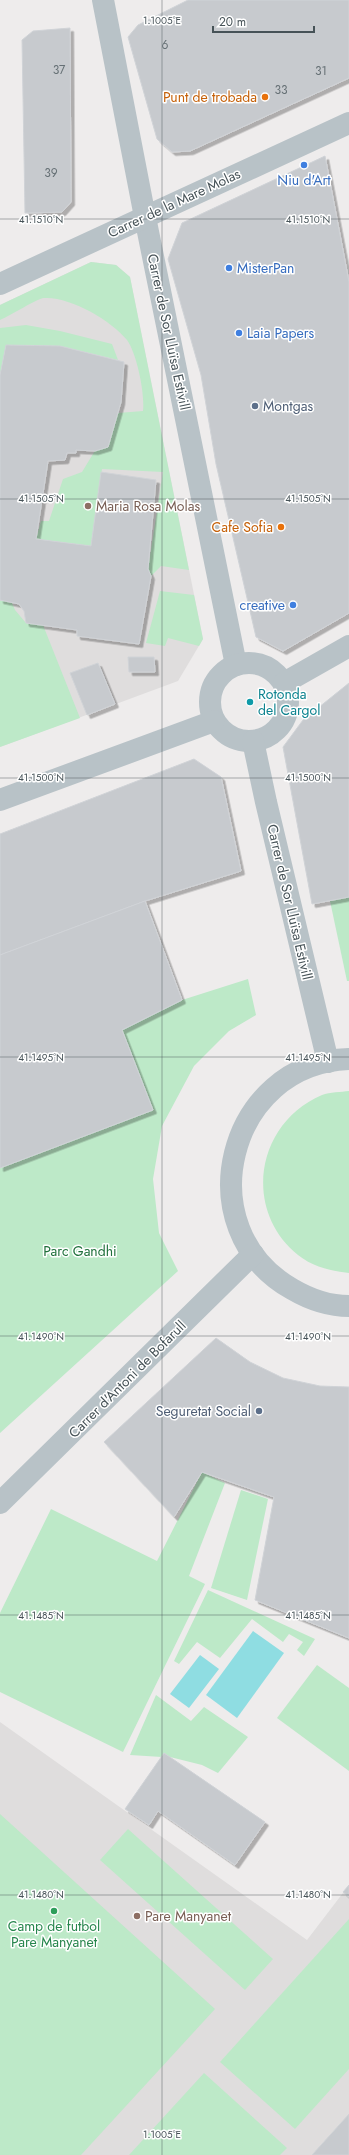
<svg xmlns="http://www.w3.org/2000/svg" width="349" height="2155" font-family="Jost,sans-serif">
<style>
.education{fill:#dfdddd}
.green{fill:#bde9c8}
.water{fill:#8fdde2}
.building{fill:#c7cace;stroke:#d0d3d7;filter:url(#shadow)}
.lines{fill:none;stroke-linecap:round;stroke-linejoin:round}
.minor{stroke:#b8c2c7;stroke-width:22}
.ticks{fill:none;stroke:#465257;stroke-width:1;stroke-opacity:0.45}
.food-dot{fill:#e8710a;stroke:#fff;stroke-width:1.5}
.shop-dot{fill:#3f7fe0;stroke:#fff;stroke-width:1.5}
.service-dot{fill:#5c6f8a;stroke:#fff;stroke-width:1.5}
.education-dot{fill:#8d6e63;stroke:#fff;stroke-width:1.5}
.culture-dot{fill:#0f9aa8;stroke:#fff;stroke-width:1.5}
.leisure-dot{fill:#2e9e5b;stroke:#fff;stroke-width:1.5}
.labels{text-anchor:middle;stroke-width:3;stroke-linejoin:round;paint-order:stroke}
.number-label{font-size:12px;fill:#667075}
.food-label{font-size:14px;fill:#c56008;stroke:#fff;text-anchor:end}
.shop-label{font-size:14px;fill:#366cbe;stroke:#fff;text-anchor:start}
.street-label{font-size:14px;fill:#465257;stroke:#fff}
.service-label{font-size:14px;fill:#4e5e75;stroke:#fff;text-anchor:start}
.education-label{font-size:14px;fill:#785e54;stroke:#fff;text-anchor:start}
.culture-label{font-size:14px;fill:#0d838f;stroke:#fff;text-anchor:start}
.park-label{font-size:14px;fill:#1f703b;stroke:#fff}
.leisure-label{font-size:14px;fill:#27864d;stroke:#fff}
.ticks-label{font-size:10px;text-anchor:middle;fill:#465257;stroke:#fff;stroke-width:3;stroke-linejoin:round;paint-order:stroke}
</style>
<defs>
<filter id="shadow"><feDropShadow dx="3.5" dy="3.5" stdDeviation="0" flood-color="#0004"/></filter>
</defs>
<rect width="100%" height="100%" fill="#eeecec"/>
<g class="education">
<polygon points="91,262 116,265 130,277 203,639 178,681 0,747 0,305"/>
<polygon points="0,1722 307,1940 349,1885 349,2155 0,2155"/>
</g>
<g class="green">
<path d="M91,262L116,265L130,277L189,570L161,566L151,576L148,569L163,472L102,469L91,546L36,539L41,521H49L63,479L82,472L118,413L143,411C145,394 137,354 127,340C111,320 69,296 44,298C36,299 10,316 0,320V305Z"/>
<polygon points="26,325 60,331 112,344 118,360 60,346 6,345 0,375 0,328"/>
<polygon points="160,591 194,595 203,639 199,646 168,638 165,646 146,643"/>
<polygon points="0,600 12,603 15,610 26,623 43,625 80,718 0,747"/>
<polygon points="349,897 349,981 347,981 330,901"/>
<polygon points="248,979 256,1015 229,1031 194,1066 162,1126 153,1179 159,1233 178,1271 0,1433 0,1168 153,1110 122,1030 182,1000"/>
<path d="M349,1091V1273C331,1271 313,1267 298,1255C242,1210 256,1123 322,1095C330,1092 341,1092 349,1091Z"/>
<polygon points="202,1472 225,1483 189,1576 205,1584 123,1752 0,1692 0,1613 51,1509 157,1561"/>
<polygon points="241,1490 268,1499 247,1600 211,1588"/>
<polygon points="208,1590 315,1639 304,1656 297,1650 303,1642 289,1634 283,1642 252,1619 220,1658 197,1642 179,1664 174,1661"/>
<polygon points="317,1665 349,1688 349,1771 277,1718"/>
<polygon points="156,1695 191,1721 204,1707 248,1737 218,1773 202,1765 170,1757 164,1753 162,1757 130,1755"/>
<polygon points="0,1814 215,2009 81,2155 0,2155"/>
<polygon points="128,1829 273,1959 245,1990 100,1860"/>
<polygon points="349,1919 349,2069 295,2129 220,2062"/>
<polygon points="204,2073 287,2148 280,2155 129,2155"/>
</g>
<g class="water">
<polygon points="253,1631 284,1653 237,1718 206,1695"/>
<polygon points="200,1655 219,1669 189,1708 170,1694"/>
</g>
<g class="building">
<polygon points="188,0 349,0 349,78 190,151 172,152 157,139 128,37 138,25"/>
<polygon points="70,28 71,202 62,212 25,213 22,40 33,31"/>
<polygon points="325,156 349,282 349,613 283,651 256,637 216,464 201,375 168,259 182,223"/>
<polygon points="6,345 60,346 124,362 121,402 108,447 95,451 76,450 76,453 67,453 65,460 48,461 36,539 91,546 101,472 156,480 148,569 151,576 139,644 77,636 77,630 26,623 24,611 19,604 0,600 0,375"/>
<polygon points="128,657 154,657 155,672 129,672"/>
<polygon points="98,663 115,704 87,715 70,673"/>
<polygon points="349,683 349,897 312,904 283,747 303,720"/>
<polygon points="194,759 221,777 241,871 145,901 0,955 0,834"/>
<polygon points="145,901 182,1000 122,1030 153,1110 0,1168 0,955"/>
<polygon points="216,1338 250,1362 283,1378 320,1386 349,1387 349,1638 255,1600 274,1497 202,1472 174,1517 104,1442"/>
<polygon points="164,1753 265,1822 235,1865 158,1811 149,1825 125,1809"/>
<polygon points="349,1885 349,1897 343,1892"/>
<polygon points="349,2114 349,2155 312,2155"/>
</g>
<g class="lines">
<g class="minor">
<polyline points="103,0 145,217 236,665"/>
<polyline points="0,284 349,123"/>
<circle cx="249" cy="702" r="39"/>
<polyline points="284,683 349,646"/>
<polyline points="253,741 266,802 328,1062"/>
<polyline points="0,800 214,721"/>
<path d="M349,1059C227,1063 186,1229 292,1289C309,1299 329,1306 349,1306"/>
<polyline points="0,1503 253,1254"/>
</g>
</g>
<path class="ticks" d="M162,0V2155M0,219H349M0,499H349M0,778H349M0,1057H349M0,1336H349M0,1615H349M0,1895H349"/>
<g class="food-dot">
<circle cx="265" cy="97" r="4"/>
<circle cx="281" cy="527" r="4"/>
</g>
<g class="shop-dot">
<circle cx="304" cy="165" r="4"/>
<circle cx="229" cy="268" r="4"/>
<circle cx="239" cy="333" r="4"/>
<circle cx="293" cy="605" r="4"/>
</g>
<g class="service-dot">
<circle cx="255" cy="406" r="4"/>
<circle cx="259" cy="1411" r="4"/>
</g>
<g class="education-dot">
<circle cx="88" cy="506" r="4"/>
<circle cx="137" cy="1916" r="4"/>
</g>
<circle class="culture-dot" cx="250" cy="702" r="4"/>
<circle class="leisure-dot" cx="54" cy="1911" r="4"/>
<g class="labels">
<g class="number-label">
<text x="165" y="49">6</text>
<text x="59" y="74">37</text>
<text x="321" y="75">31</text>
<text x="281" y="94">33</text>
<text x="51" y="177">39</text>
</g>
<g class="food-label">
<text x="257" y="102">Punt de trobada</text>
<text x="273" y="532">Cafe Sofia</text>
</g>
<g class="shop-label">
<text x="304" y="185" text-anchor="middle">Niu d'Art</text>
<text x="237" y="273">MisterPan</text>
<text x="247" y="338">Laia Papers</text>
<text x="285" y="610" text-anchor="end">creative</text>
</g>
<g class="street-label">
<text transform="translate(174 203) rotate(-25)" y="5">Carrer de la Mare Molas</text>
<text transform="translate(169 332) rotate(78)" y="5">Carrer de Sor Lluïsa Estivill</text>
<text transform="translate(290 902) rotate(77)" y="5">Carrer de Sor Lluïsa Estivill</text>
<text transform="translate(127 1379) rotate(-45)" y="5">Carrer d'Antoni de Bofarull</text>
</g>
<g class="service-label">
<text x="263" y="411">Montgas</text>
<text x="251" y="1416" text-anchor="end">Seguretat Social</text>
</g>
<g class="education-label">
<text x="96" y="511">Maria Rosa Molas</text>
<text x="145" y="1921">Pare Manyanet</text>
</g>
<g class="culture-label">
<text x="258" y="699">Rotonda<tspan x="258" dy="16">del Cargol</tspan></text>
</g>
<g class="park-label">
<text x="80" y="1256">Parc Gandhi</text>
</g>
<g class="leisure-label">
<text x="54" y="1931">Camp de futbol<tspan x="54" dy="16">Pare Manyanet</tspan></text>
</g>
</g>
<g class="ticks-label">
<text x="162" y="24">1.1005°E</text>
<text x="41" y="223">41.1510°N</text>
<text x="308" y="223">41.1510°N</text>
<text x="41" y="502">41.1505°N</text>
<text x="308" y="502">41.1505°N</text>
<text x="41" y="781">41.1500°N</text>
<text x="308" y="781">41.1500°N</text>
<text x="41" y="1061">41.1495°N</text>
<text x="308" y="1061">41.1495°N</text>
<text x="41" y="1340">41.1490°N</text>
<text x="308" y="1340">41.1490°N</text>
<text x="41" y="1619">41.1485°N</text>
<text x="308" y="1619">41.1485°N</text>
<text x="41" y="1898">41.1480°N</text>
<text x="308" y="1898">41.1480°N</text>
<text x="162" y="2138">1.1005°E</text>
</g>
<path d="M213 26v6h101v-6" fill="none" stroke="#465257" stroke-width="2"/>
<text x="219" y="26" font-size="12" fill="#465257" stroke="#ffffff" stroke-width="3" paint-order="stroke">20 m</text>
</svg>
